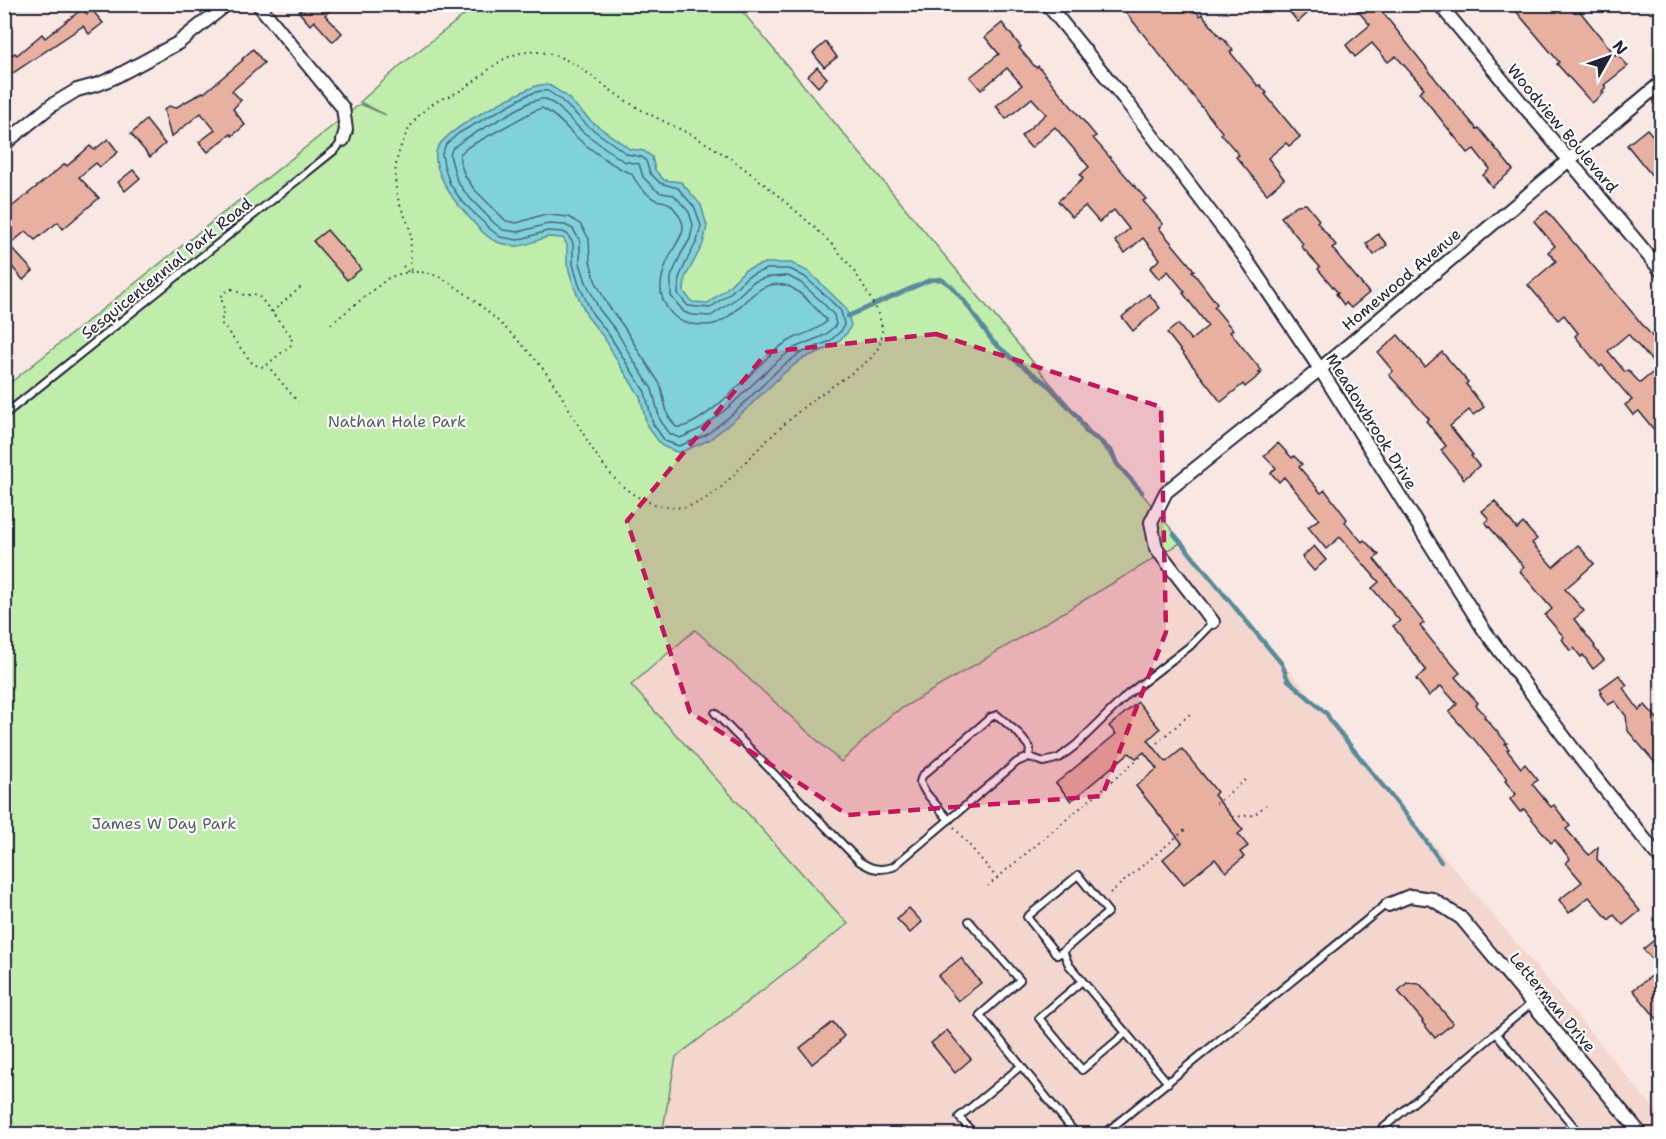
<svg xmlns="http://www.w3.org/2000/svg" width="1666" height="1139" font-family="'Shantell Sans',sans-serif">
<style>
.built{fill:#f3d6ce}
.green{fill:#c0edab;stroke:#718873;stroke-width:1.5}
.water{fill:#80d1da;stroke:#5a8b9a;stroke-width:1.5}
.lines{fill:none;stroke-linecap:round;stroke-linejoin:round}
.shore{stroke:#48687b;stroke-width:1.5}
.stream{stroke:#5a8b9a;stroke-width:4.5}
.building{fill:#e8b0a0;stroke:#22223b;stroke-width:1.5;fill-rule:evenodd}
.service-casing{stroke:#22223b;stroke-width:10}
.minor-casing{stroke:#22223b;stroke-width:16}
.path{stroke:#22223b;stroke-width:2;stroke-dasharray:1.5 4.5;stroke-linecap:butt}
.service{stroke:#fff;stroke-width:6}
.minor{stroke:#fff;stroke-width:12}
.marked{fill:#c2185b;fill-opacity:0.2;stroke:#c2185b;stroke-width:4.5;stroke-dasharray:12 8;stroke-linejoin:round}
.labels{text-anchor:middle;stroke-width:4.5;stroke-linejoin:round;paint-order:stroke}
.street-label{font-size:16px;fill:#22223b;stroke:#fff}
.park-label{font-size:16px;fill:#515f5d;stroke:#fff}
</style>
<rect width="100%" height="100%" fill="#f8e7e2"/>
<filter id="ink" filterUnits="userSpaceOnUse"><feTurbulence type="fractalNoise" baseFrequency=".0167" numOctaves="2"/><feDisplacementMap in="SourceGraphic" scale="12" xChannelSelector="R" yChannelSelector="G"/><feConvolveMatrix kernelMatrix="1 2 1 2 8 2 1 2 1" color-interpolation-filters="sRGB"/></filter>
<g filter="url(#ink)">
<polygon class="built" points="1182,542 1661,1117 1661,1134 662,1134 676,1057 847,924 631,685 695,630 841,762 892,714"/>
<polygon class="green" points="477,5 737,5 1182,542 892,714 841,762 695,630 631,685 848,924 676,1057 662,1134 5,1134 5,387 360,104 386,115 360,102 402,64"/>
<path class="water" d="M539,85H549L565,95L592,122L630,149L644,151L652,157L655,170L664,180L681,182L701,205L707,226L703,244L685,278L684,292L692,302L708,303L725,290L745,270L765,263H791L809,272L846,308L851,325L847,333L833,346L802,359L784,373L739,416L709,440L679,453L662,446L647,426L640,396L621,367L605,339L587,316L574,287L567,264V245L563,238C558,238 553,237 549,237C539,238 528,246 518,246C513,246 505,244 500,243C485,239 472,220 462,209C451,198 433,168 436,152C440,131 518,92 539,85Z"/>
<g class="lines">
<g class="shore">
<polygon points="540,91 548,91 561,100 588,126 627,154 642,157 646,161 650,173 660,183 678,188 695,208 701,226 697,241 687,260 679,278 678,294 688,306 710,308 729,294 748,276 767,269 790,269 805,277 826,296 841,311 844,324 842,330 830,341 799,354 780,368 735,412 706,435 679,446 665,441 653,424 645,392 627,364 610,336 592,313 579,285 573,264 573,243 567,234 563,232 547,231 518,240 500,237 490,229 461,200 450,184 444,166 442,154 446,144 459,133 527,95"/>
<polygon points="541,99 546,99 557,106 583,132 623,161 639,164 643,177 655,189 661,193 674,195 689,212 693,225 690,239 680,256 671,277 671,296 684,312 691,315 711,316 734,300 753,282 768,277 788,276 801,283 821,301 834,315 836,325 825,335 794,348 775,363 730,406 702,428 680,438 670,434 660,420 652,389 633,360 617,332 599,309 586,282 580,263 580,241 573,229 565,225 548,224 518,232 503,230 494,223 467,195 457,181 450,155 452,149 463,140 530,102"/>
<path d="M542,108C555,114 565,126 575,136C586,146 618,170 631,173C636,182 642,191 651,197C656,202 662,200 668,203C673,205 682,219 683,225C684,234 677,242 673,250C665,264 656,286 664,302C669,313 679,323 691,324C698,325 707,326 714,324C740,317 755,275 788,286C801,291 816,309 826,319V322C817,331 804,333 793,339C784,343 774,351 767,358C749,375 699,430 676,427L668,416L660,384L641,355L624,327L607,304L595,280L590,261L589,239L581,225L569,217L549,215H542L517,223L506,221L474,189L465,176L460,162V154L468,147L534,111Z"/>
</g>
<g class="stream">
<polyline points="848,316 930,280 941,279 951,286 965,302 993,342 1012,358 1047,384 1078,417 1086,432 1099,440 1112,452 1117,464 1142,492"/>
<polyline points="1174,534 1282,664 1288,680 1327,714 1332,723 1413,823 1441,862"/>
</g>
</g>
<g class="building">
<polygon points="307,4 337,4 325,15 342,33 333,42 314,21 310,25 299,12"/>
<polygon points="1119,4 1190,4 1200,16 1202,14 1221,38 1222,37 1233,50 1230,52 1258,86 1260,85 1267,93 1265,94 1300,137 1289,146 1286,143 1268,158 1284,179 1267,194 1236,157 1239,155 1221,134 1222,132"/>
<polygon points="1283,4 1318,4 1298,22"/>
<polygon points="1352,4 1376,4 1449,96 1477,129 1479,128 1513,170 1492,187 1483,175 1490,169 1474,149 1468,153 1446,126 1419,92 1424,88 1396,56 1388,62 1372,43 1355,57 1346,45 1370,25"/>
<polygon points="1510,4 1574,4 1615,55 1617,54 1628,66 1604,85 1606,87 1602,91 1604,93 1592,103 1557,64 1559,62"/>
<polygon points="82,9 87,14 92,10 103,23 89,34 83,26 4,79 4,60 15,53 17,55 42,34 45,38"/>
<polygon points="1002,23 1021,47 1019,48 1036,68 1038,66 1061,94 1096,136 1093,138 1146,199 1143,201 1163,224 1159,228 1194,270 1192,271 1217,304 1214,307 1233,330 1230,332 1262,371 1259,373 1261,374 1245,387 1243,384 1221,402 1167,333 1178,324 1191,340 1208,326 1183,293 1185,292 1168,271 1159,279 1150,268 1160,259 1143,238 1125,253 1115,241 1129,229 1114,210 1099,222 1085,206 1072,217 1058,201 1083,179 1080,175 1089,167 1055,127 1031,148 1021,136 1046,114 1032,98 1006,119 996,106 1022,85 1007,68 981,90 970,77 999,54 985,37"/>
<polygon points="826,42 837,57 824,67 813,53"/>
<polygon points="253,49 264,63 232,91 241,100 233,109 245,125 232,136 231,134 208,152 199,142 215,130 201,113 171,137 164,110 169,106 175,108 203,92 204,93 243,60 242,59"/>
<polygon points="817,67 827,78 818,87 808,76"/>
<polygon points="146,120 165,144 150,157 131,134"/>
<polygon points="1647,129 1653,136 1662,129 1662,188 1627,145"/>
<polygon points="108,139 118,152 100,167 96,163 79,177 99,198 63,229 58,222 35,240 26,231 9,245 33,271 23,280 4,257 4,213 65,164 67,166 90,146 94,150"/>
<polygon points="133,170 140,178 125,191 118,182"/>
<polygon points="1306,204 1319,220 1317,222 1336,245 1332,248 1369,293 1351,308 1346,303 1344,305 1336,294 1338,293 1318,269 1320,267 1301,246 1303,244 1281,217 1297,205"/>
<path d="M1547,211L1662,348V426L1655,431L1639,411L1633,415L1625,405L1632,400L1602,365L1600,367L1575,336L1578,333L1564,315L1558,320L1528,285L1556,261L1548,252L1555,246L1534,221ZM1628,334L1658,368L1640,383L1628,370L1625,372L1608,351Z"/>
<polygon points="327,230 361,269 347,280 313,241"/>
<polygon points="1378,234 1387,245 1374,255 1366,244"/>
<polygon points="1149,294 1160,308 1133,331 1122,317"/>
<polygon points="1398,335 1425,367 1442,352 1468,382 1466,384 1484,407 1473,415 1469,410 1450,426 1473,455 1471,456 1479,466 1464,479 1441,450 1446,446 1426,421 1429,419 1389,375 1393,371 1378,353"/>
<polygon points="1278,443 1292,458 1294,456 1302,464 1299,467 1321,493 1325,490 1347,519 1345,522 1362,542 1364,540 1379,555 1374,559 1405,597 1404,597 1424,623 1420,626 1440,651 1441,651 1460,673 1455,677 1478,703 1476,705 1485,715 1484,717 1507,743 1505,744 1509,749 1507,750 1521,768 1525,764 1538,780 1532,784 1551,807 1554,805 1570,826 1566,829 1589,855 1598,847 1597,859 1640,911 1623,925 1614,915 1609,920 1589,897 1569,913 1559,900 1582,882 1566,863 1570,859 1555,840 1551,843 1524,809 1520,812 1510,799 1516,794 1505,781 1507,779 1473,738 1472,738 1449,712 1457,704 1441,686 1429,696 1416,679 1426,670 1393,626 1400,621 1372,588 1379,582 1340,537 1326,549 1308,527 1319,519 1284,477 1279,482 1271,473 1276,468 1264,456"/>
<polygon points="1495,501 1517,529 1523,523 1537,539 1532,543 1553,567 1578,545 1594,564 1565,589 1584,611 1574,619 1595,646 1594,647 1604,660 1593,669 1583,655 1581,657 1574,648 1570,651 1562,639 1564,637 1545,615 1552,609 1520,571 1524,567 1485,522 1489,519 1482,511"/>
<polygon points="1314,546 1326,560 1314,571 1302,557"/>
<polygon points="1619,675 1627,685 1623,688 1639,710 1645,705 1662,724 1662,771 1628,731 1626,716 1615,701 1608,705 1600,694 1602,692 1600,689"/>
<polygon points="1138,702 1160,729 1148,740 1166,762 1182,749 1217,792 1214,795 1243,830 1238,834 1248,846 1240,852 1244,857 1226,872 1215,859 1184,884 1163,859 1182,843 1136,786 1157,769 1144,752 1136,758 1129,753 1071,801 1056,783 1116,734 1109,726"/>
<polygon points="909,908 922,922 910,933 897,919"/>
<polygon points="1662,934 1662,1025 1633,990 1661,969 1643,949"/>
<polygon points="961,958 981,983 958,1001 938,976"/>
<polygon points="1407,983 1420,984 1453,1023 1435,1038 1422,1022 1423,1021 1398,991"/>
<polygon points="833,1022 844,1036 839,1041 840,1042 812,1064 800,1048"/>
<polygon points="947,1030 971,1059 955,1073 931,1043"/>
</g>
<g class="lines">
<g class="service-casing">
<g id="service">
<polyline points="4,415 336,149 343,140"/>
<path d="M715,713L859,861C871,869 879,871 893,867L1017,762L1029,757L1044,762L1059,758L1076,745L1128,694L1190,646L1213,622"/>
<polyline points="949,820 926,793 920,782 922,776 991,717 997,715 1018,733 1030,748 1029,757"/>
<polyline points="969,921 1020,980 980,1015 1076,1134"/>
<polyline points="1063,951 1057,955 1027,917 1078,875 1108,912 1063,951 1069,965 1168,1083"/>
<polyline points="1082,981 1039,1018 1082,1070 1126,1033"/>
<polyline points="1496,1033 1580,1134"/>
<polyline points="974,1134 959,1117 1021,1066"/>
<polyline points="1104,1134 1384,906 1388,905"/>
<polyline points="1376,1134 1532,1003"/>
</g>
</g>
<g class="minor-casing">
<g id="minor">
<polyline points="258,4 343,108 346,130 343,140"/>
<polyline points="1047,4 1126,101 1246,259 1320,369 1484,630 1583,762 1662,861"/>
<polyline points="1439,4 1662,272"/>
<polyline points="4,144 52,105 77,90 99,84 115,77 178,43 227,4"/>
<polyline points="1213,622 1156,548 1151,522 1166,492 1320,369 1662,82"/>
<polyline points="1388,905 1410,896 1432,899 1461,918 1641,1134"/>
</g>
</g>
<g class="path">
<polyline points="403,266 408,272"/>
<polygon points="232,289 246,296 252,294 258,295 292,337 291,345 264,367 258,366 253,364 221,323 224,310 221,297 225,292"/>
<polyline points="272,312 301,287"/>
<path d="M331,324L387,279C400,272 416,270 431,274C464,284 526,345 547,374C556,387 565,401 573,416C595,453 615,496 662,506C672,507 680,509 689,506C717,498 735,472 755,452C771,436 788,421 805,406C826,389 850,376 871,358C877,351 881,344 882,334C883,323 878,313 873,304C853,261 825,236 789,205C766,185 743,166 717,150C690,132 660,121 633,105C604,89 573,54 539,52C500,49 487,77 456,93C450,96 442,98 436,102C413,115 400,140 396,165C394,180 396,196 402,210C405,217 409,224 410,231C412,244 409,258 411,272"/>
<polyline points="267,365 298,402"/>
<polyline points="1157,743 1190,714"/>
<polyline points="1216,804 1245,780"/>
<polyline points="1233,817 1254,815 1266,805"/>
<polyline points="954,827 997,878 988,886"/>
<polyline points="997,878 1144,754"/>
<polyline points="1110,893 1186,829"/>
<polyline points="4,942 13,936"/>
</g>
<use href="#service" class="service"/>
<use href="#minor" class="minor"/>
</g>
</g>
<path class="marked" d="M936,334L1161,407L1166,632L1102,796L848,815L690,712L627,521L767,352Z"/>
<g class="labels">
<g class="street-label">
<text transform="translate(1563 128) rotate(50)" y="6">Woodview Boulevard</text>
<text transform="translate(166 268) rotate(-39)" y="6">Sesquicentennial Park Road</text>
<text transform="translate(1401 279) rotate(-40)" y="6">Homewood Avenue</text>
<text transform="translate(1372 421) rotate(58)" y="6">Meadowbrook Drive</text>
<text transform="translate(1553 1002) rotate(50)" y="6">Letterman Drive</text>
</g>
<g class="park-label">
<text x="397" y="427">Nathan Hale Park</text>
<text x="164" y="829">James W Day Park</text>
</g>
</g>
<rect width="1666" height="1139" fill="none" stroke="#fff" stroke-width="24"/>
<rect x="12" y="12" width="1642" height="1115" fill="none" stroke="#22223b" stroke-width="2" filter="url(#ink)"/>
<g transform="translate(1609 57) rotate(50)" stroke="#ffffff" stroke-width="4.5" paint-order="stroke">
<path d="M0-4.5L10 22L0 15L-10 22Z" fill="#22223b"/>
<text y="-9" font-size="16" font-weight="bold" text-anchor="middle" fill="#22223b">N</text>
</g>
</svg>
